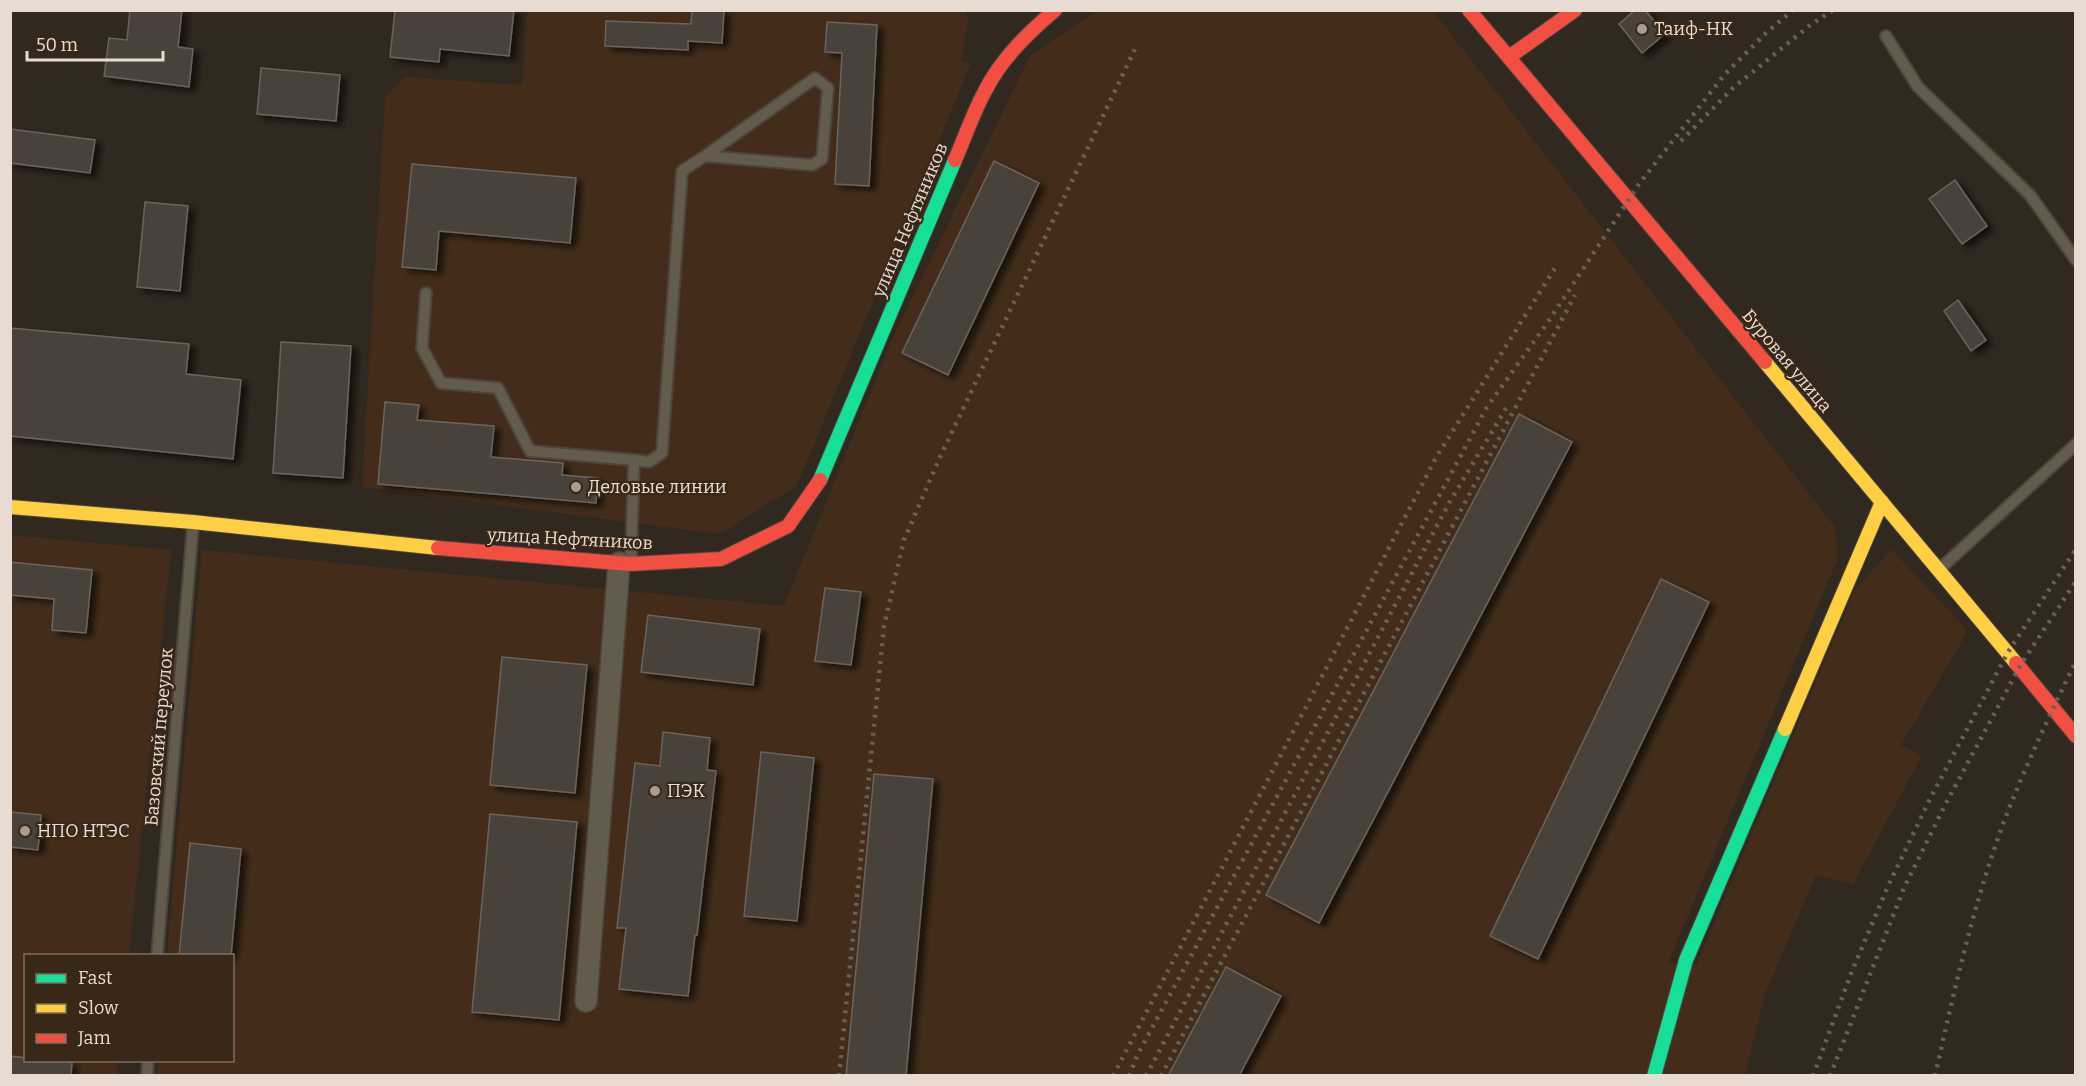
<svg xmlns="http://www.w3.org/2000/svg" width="2086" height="1086" font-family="Bitter,serif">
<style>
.built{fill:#432d1a}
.building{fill:#4a423a;stroke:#6c635c;stroke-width:1.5;filter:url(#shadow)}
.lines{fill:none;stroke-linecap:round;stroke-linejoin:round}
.lane-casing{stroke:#4d453d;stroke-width:14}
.street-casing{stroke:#4d453d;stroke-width:24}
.fast-casing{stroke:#4d453d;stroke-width:16}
.slow-casing{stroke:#4d453d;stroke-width:16}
.jam-casing{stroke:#4d453d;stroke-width:16}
.lane{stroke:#635b4c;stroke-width:10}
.street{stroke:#635b4c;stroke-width:21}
.fast{stroke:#16e098;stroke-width:14}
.slow{stroke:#ffcf43;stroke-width:14}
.jam{stroke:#f24e42;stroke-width:14}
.rail{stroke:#686157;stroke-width:4.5;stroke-dasharray:3 6;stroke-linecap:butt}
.poi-dot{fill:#a89d93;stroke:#392717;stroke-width:2}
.labels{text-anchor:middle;stroke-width:4.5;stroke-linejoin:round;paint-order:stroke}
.poi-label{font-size:18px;fill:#e8dcd2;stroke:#392717;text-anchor:start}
.street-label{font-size:18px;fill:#e8dcd2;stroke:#392717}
</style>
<defs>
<filter id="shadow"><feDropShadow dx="6" dy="4" stdDeviation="3" flood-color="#0009"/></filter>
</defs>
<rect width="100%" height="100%" fill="#31281f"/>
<g class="built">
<polygon points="527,11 965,11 968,17 962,61 971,63 797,486 719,534 362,487 385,99 404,77 522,85"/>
<polygon points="1098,11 1433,11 1835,527 1838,558 1668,963 1697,964 1854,592 1891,549 1968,631 1901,745 1922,756 1853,884 1816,875 1764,996 1745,1075 157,1076 158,1061 232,1060 232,956 167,955 202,550 784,606 893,337 1030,56"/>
<polygon points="10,535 171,550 129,955 26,956 26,1060 118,1061 117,1075 11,1075"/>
</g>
<g class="building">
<polygon points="130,10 182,10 178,47 193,49 189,87 104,76 109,38 127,40"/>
<polygon points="395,10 514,10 509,56 440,49 439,62 390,57"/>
<polygon points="692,10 724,10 722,43 688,41 688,50 605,46 606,21 691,24"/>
<polygon points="1635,10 1645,10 1665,34 1642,53 1619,24"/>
<polygon points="827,22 877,25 869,186 835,184 842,53 825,52"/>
<polygon points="261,68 340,75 336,121 257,114"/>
<polygon points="10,129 95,140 90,173 10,163"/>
<polygon points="994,161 1039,183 948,375 902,353"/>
<polygon points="412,164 576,178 570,243 439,231 436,270 402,267"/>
<polygon points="1955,180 1987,226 1962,244 1929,199"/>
<polygon points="145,202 188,206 180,291 137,287"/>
<polygon points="1958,300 1986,340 1971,351 1944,311"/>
<polygon points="10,328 189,344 186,374 241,380 233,459 10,436"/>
<polygon points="281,342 351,346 343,478 273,473"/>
<polygon points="385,402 419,405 417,420 494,426 491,457 563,463 562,475 598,478 596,503 378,484"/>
<polygon points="1519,414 1572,442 1319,923 1266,895"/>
<polygon points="10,562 92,570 86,633 52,630 54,599 10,595"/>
<polygon points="1661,579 1709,602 1538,959 1490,936"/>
<polygon points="825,588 861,592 851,665 815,661"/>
<polygon points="648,615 760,629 753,685 641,672"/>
<polygon points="502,657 587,665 575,793 490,785"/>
<polygon points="663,732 710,738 707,770 716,771 697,935 695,935 688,996 619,989 626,928 617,928 635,763 660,766"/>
<polygon points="761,752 814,758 797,921 744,916"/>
<polygon points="874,774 933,779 906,1076 846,1076"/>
<polygon points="10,812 41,815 38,850 10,847"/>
<polygon points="490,814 577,822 559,1020 472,1012"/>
<polygon points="190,843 241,849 231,956 179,956"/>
<polygon points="1226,967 1281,996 1239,1076 1168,1076"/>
<polygon points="10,1056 26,1058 26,1060 72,1062 71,1076 10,1076"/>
</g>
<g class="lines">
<g class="lane-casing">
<g id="lane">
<polyline points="1886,36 1918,87 2030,195 2076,260"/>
<polyline points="426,293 422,348 441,383 498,388 530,451 634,460 631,560"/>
<polyline points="634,460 649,462 662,453 682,171 705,156 812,165 822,159 828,88 815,78 705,156"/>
<polyline points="1942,567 2076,444"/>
<polyline points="157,956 193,525"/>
<polyline points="147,1076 148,1060"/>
</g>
</g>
<g class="street-casing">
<polyline id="street" points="586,1001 619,563"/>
</g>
<g class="fast-casing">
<g id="fast">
<polyline points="820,480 955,160"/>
<polyline points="1654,1076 1686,960 1785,729"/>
</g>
</g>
<g class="slow-casing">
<g id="slow">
<polyline points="1765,362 2016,663"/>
<polyline points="10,507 193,522 438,548"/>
<polyline points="1785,729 1882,502"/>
</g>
</g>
<g class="jam-casing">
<g id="jam">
<polyline points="1469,10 1765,362"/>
<polyline points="1509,57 1575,10"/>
<path d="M955,160C965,137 973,113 985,91C1001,59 1028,33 1055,10"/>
<polyline points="438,548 630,564 721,559 788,526 820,480"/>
<polyline points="2016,663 2076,736"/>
</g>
</g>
<use href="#lane" class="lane"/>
<use href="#street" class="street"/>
<use href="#fast" class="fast"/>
<use href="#slow" class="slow"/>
<use href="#jam" class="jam"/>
<g class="rail">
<polyline points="1681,141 1733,88 1809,26 1833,10"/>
<polyline points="839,1076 884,626 904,540 940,457 1135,49"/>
<polyline points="1113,1076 1437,456 1555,268"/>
<polyline points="1129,1076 1138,1054 1487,407 1548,322 1639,184 1725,74 1766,33 1793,10"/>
<polyline points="1146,1076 1449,503 1508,405"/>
<polyline points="1161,1076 1575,295"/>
<polyline points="1813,1076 1852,971 1889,884 1930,799 2008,652 2076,549"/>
<polyline points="1830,1076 1904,888 1945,805 2020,666 2076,581"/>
<path d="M1935,1076C1954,991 1973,906 2003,824C2024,769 2050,714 2076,661"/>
</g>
</g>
<g class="poi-dot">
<circle cx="1642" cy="29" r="6"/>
<circle cx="576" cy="487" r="6"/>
<circle cx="655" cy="791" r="6"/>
<circle cx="25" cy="831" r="6"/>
</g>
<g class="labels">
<g class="poi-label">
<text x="1654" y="35">Таиф-НК</text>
<text x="588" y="493">Деловые линии</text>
<text x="667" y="797">ПЭК</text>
<text x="37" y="837">НПО НТЭС</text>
</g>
<g class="street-label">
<text transform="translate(910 220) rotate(-67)" y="6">улица Нефтяников</text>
<text transform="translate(1787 361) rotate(50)" y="6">Буровая улица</text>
<text transform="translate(570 539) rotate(3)" y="6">улица Нефтяников</text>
<text transform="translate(159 737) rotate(-85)" y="6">Базовский переулок</text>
</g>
</g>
<rect width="2086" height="1086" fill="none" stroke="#e8dcd2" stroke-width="24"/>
<rect x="24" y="954" width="210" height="108" fill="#392717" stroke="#7f6f62" stroke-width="1.5"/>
<rect x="36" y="974" width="30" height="9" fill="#16e098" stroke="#7f6f62" stroke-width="1.5"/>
<text x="78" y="984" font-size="18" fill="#e8dcd2">Fast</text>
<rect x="36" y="1004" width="30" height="9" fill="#ffcf43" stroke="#7f6f62" stroke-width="1.5"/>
<text x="78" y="1014" font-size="18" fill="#e8dcd2">Slow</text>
<rect x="36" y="1034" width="30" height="9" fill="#f24e42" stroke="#7f6f62" stroke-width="1.5"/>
<text x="78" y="1044" font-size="18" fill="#e8dcd2">Jam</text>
<path d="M27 51v9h136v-9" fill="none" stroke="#e8dcd2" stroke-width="3"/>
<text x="36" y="51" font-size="18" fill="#e8dcd2" stroke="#392717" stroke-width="4.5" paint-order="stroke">50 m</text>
</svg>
